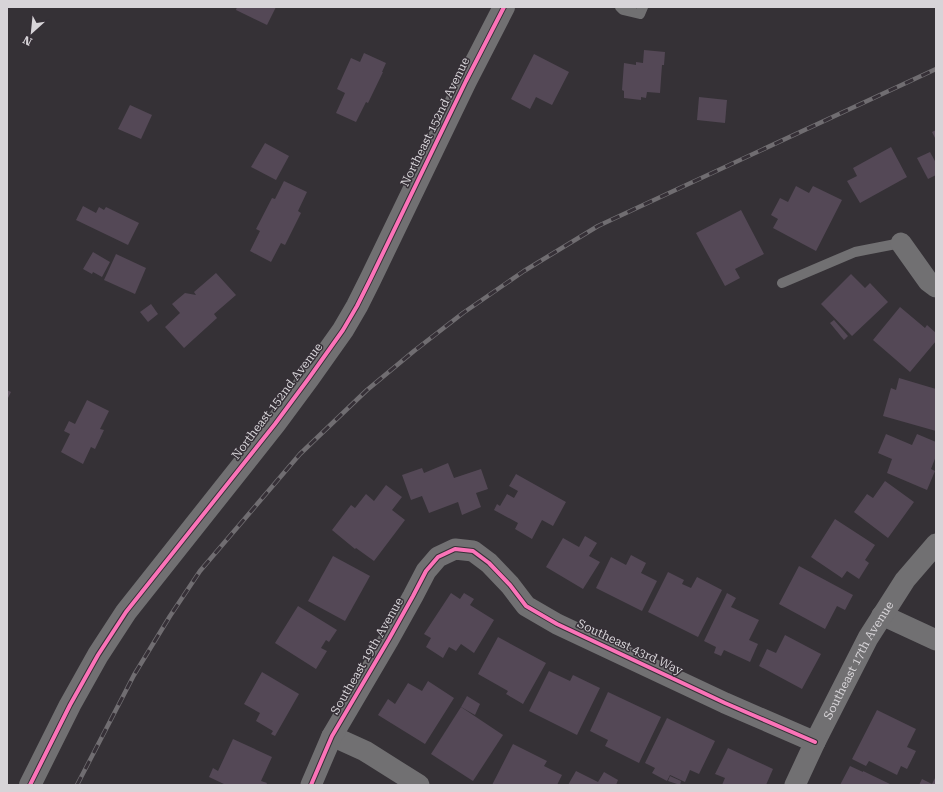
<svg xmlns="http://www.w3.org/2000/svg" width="943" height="792" font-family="'Roboto Serif',serif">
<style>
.building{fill:#544856}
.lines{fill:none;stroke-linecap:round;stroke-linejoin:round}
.service{stroke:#717072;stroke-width:10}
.minor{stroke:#717072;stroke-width:21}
.tertiary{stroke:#717072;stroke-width:22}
.rail-casing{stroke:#706d71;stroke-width:4.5}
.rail{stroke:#363037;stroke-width:3;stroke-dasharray:9;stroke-linecap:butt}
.cycleway-casing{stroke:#363037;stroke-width:6}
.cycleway{stroke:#fb73b8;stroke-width:4}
.labels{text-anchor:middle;stroke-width:3;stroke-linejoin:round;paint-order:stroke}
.street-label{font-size:12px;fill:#d7d4d8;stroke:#363037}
</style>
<rect width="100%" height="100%" fill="#353136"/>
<g class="building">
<polygon points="237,7 276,7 267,25 236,10"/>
<polygon points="644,50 665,52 664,65 662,65 660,93 647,92 646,98 641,97 641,100 624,98 624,91 622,90 624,63 636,65 636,62 643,63"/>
<polygon points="364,53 386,63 382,72 383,72 368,103 366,102 356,122 336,113 345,93 337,89 351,58 360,62"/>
<polygon points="534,54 569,72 552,105 536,97 530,109 511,99"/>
<polygon points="699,97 727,100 725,123 697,120"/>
<polygon points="130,105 152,115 141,139 118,129"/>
<polygon points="936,130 936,140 932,132"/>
<polygon points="265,143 289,156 276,180 251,167"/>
<polygon points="891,147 907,177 860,203 847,181 857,176 853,168"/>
<polygon points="930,152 936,163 936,175 928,179 917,158"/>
<polygon points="284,181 307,192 298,211 301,213 285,245 281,243 271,262 250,251 260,231 256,229 272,198 275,199"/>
<polygon points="796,186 809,193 813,186 842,200 816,251 773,228 778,219 771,215 780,198 788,202"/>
<polygon points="83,206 96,213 99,207 104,210 106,207 139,223 128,245 76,220"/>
<polygon points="741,210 764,254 735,269 740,278 725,286 696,233"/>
<polygon points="93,252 110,262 102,277 93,272 92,274 83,269"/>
<polygon points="116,254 146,268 135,294 104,280"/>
<polygon points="216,273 236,295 214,314 217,318 184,348 165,327 180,313 172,304 185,293 196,295 194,292"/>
<polygon points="851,274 865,288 870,283 888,302 852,336 821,304"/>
<polygon points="151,304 158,314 148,322 140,312"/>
<polygon points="900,307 925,328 927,325 936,333 936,341 910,372 873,340"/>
<polygon points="834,320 848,336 844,340 830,323"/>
<polygon points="899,378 936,389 936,431 883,416 891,388 896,390"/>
<polygon points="7,390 11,392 7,400"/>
<polygon points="87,400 109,411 100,429 104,430 95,449 91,447 83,464 61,452 70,434 64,431 69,421 75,424"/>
<polygon points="886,434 912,445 917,434 936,442 936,456 931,469 935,471 927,490 887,473 892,459 878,453"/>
<polygon points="448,463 454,478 481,469 488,489 476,493 481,507 462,515 458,502 429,513 422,496 411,500 402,475 422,468 424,473"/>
<polygon points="516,474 566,502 553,526 542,520 532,539 515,529 518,523 494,510 497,504 500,506 507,494 514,498 518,491 509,486"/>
<polygon points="885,481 914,502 888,538 854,512 867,494 873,498"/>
<polygon points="386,485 402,497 392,510 405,520 374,561 356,548 355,549 332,530 351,505 355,508 366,494 374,501"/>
<polygon points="835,519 875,545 865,560 869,563 859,579 847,571 842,578 811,557"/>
<polygon points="585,536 597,543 589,556 600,562 583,589 546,567 563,538 579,547"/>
<polygon points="631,555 646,563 641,573 657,581 642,611 596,588 611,557 626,565"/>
<polygon points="333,556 370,576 345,621 308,601"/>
<polygon points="799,566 853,595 845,610 837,606 825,629 779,604"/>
<polygon points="668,572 684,580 682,584 691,588 697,577 722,590 698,637 648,612"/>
<polygon points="451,593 460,599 464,593 474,599 470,605 494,620 474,653 461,644 456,651 449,647 443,658 426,647 431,638 424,634"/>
<polygon points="727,593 736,598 731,607 759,620 749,640 758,644 750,662 724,650 721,656 714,653 716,647 704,641"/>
<polygon points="298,606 337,630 329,642 326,640 321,648 327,651 316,669 275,643"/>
<polygon points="785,635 821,654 802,689 759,666 767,649 776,653"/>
<polygon points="498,637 546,663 523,704 506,694 508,691 478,674"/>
<polygon points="549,671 570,681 573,675 600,688 577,735 529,711"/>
<polygon points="262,672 299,694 275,736 271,734 273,731 256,721 260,713 244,704"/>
<polygon points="428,681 454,698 425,744 378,715 388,699 395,704 408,683 422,691"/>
<polygon points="608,692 661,717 639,763 605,746 608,740 590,731"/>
<polygon points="467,696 480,704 475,715 461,707"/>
<polygon points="461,707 503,735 473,781 431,754"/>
<polygon points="877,710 916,729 907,747 916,751 907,769 901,766 897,775 869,761 866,766 852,759"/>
<polygon points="667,718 715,741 699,774 690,770 685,782 670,775 667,781 652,773 655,768 645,763"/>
<polygon points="233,739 272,757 261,781 267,783 266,785 226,785 209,777 213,768 218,771"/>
<polygon points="513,744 547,761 544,766 562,775 557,785 492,785"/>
<polygon points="728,748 773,769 766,785 722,785 725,778 715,774"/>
<polygon points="850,766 863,772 863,771 892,785 840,785"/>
<polygon points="576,771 598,782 604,772 618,780 616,785 568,785"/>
<polygon points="670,776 681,781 680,785 668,781"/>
<polygon points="935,778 936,779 936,785 919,785 922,779 932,784"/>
</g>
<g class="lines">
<g class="service">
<polyline points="620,7 623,10 640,14 643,7"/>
<polyline points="782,283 855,252 901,243"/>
</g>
<g class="minor">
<polyline points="901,243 928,281 936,287"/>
<polyline points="882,615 936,640"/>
<polyline points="332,736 365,751 419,785"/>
<polyline points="311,785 332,736 389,639 413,596 426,571 438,557 455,549 473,551 489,563 510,585 526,606 557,624 725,703 815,742"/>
<path id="s1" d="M795,785L815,742L868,638L905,580L936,544"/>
</g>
<polyline class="tertiary" points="30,785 70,705 98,655 126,612 275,424 309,378 343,330 357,306 370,280 466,81 504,7"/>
<g class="rail-casing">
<polyline id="rail" points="77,785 134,675 170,616 200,571 300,454 367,390 414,351 463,313 524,271 598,226 936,69"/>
</g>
<use href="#rail" class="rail"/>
<g class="cycleway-casing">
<g id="cycleway">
<polyline points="30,785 70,705 98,655 126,612 275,424 309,378 343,330 357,306 370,280 466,81 504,7"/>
<polyline points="311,785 332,736 389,639 413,596 426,571 438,557 455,549 473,551 489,563 510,585 526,606 557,624 725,703 815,742"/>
</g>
</g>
<use href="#cycleway" class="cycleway"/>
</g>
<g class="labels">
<g class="street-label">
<text transform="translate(435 122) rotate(-64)" y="4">Northeast 152nd Avenue</text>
<text transform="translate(277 401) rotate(-53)" y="4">Northeast 152nd Avenue</text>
<text transform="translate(630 647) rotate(25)" y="4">Southeast 43rd Way</text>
<text transform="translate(367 656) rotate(-60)" y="4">Southeast 19th Avenue</text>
<text dy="4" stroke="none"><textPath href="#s1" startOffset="140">Southeast 17th Avenue</textPath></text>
</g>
</g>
<rect width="943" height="792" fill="none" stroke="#d7d4d8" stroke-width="16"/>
<g transform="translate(32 32) rotate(207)" stroke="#363037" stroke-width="3" paint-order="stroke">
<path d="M0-3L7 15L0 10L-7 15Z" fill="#d7d4d8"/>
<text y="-6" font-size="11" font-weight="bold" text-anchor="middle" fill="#d7d4d8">N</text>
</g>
</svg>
